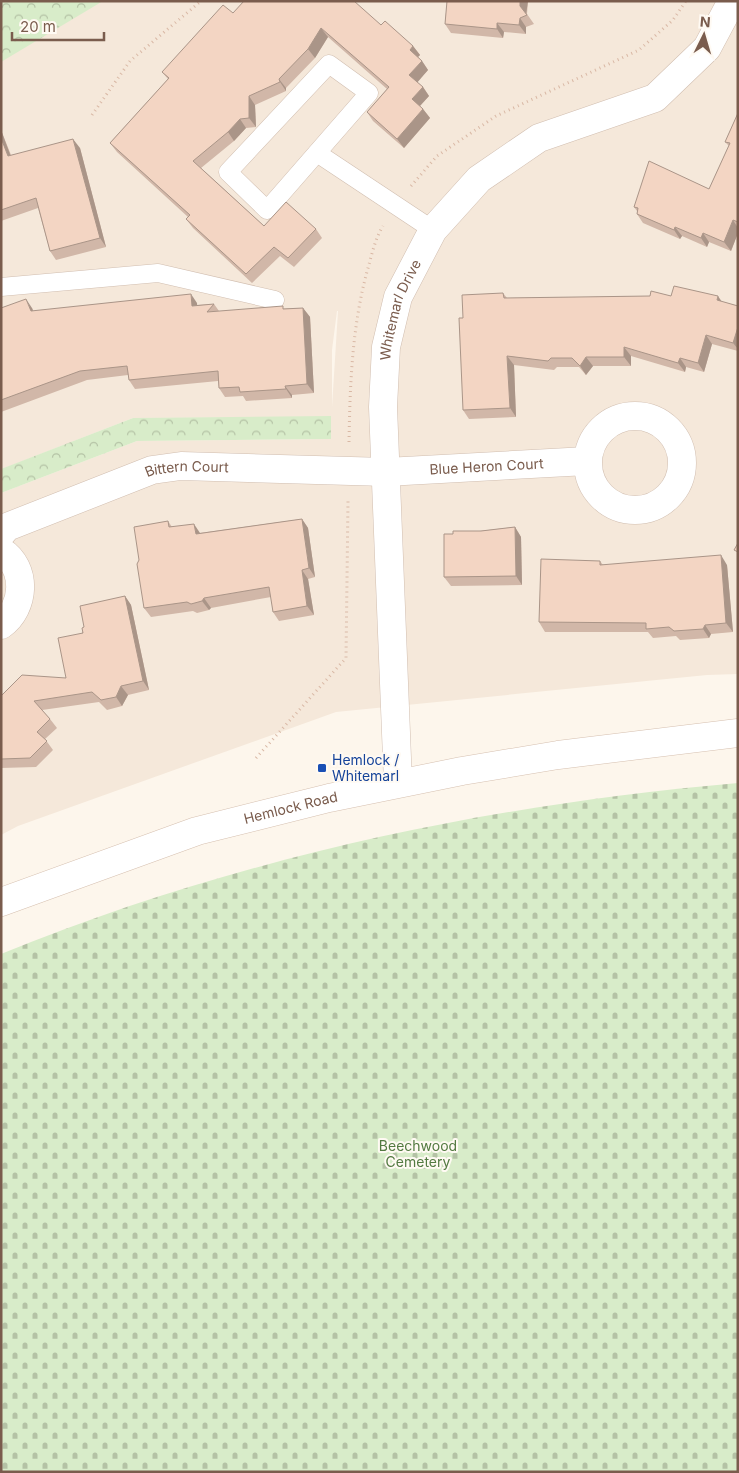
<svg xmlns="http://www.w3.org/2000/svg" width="739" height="1473" font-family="Inter,sans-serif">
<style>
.residential{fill:#f5e8da;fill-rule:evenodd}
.forest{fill:url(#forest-crowns)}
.cemetery{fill:url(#cemetery-stones)}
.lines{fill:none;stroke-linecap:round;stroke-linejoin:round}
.service-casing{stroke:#d1beb0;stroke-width:19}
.minor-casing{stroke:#d1beb0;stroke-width:29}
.secondary-casing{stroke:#d6c0b0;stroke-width:29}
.path{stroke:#d9b8a5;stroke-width:3;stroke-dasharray:1 4;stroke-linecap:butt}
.service{stroke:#fff;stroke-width:18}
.minor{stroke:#fff;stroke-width:28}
.secondary{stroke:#fff;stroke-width:28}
.wall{fill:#d1b7a8}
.shaded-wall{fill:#aa9588}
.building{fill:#f3d5c3;stroke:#aa9588}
.transit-dot{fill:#1a4fb4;stroke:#fffaf3;stroke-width:2}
.labels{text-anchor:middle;stroke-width:4;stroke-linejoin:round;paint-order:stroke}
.street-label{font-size:14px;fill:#7a5c4d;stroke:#fffaf3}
.transit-label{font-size:14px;fill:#164399;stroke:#fffaf3;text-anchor:start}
.park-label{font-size:14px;fill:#537a41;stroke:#fffaf3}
</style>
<defs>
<pattern id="forest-crowns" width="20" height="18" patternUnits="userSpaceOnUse" patternTransform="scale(1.25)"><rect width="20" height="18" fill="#d8ecc9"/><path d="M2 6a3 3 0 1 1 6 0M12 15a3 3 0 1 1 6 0" fill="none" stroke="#b4c2a5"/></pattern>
<pattern id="cemetery-stones" width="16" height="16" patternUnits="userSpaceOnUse" patternTransform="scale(1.25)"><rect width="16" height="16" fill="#d8ecc9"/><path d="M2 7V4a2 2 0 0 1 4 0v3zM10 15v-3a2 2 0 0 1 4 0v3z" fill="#b4c2a5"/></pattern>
</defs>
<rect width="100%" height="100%" fill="#fdf6ec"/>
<path class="residential" d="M59,1H738V674L707,675L336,712L18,826L1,835V493L137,441L331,439V417L133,418L2,469L1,36ZM337,311H338L332,407V350Z"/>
<g class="forest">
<polygon points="1,1 103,1 1,62"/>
<polygon points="331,416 331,439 137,441 1,493 1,469 133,418"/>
</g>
<path class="cemetery" d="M738,783V1472H1V954C236,858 486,805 738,783Z"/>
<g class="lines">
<g class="service-casing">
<g id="service">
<polygon points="329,64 369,93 267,210 228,172"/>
<polyline points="317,153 433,230"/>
<polyline points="1,287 158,273 275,300"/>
</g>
</g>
<g class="minor-casing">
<g id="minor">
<circle cx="635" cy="463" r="47"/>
<path id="s1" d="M1,534L7,527L152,470L181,466L386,472L587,461"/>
<path d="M1,551C28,568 25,608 1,625"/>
<path id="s2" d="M398,783L383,407L386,347L398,297L433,230L479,179L539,138L655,98L707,48L732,1"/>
</g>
</g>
<g class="secondary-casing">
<g id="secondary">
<path id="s3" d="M1,902L197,831L329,798L462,771L558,755L738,733"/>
</g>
</g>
<g class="path">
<polyline points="92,115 130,61 201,1"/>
<polyline points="411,186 437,156 496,116 639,50 673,20 686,1"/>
<path d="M349,442C350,384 352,325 368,268C372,254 375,239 383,226"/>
<polyline points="256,758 346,658 348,501"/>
</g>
<use href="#service" class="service"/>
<use href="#minor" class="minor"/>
<use href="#secondary" class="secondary"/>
</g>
<g class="wall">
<polygon points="447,1 528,1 527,14 534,24 526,27 526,34 504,32 503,38 451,33 445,24"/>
<polygon points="233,13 381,25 413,46 420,55 418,57 422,61 428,70 417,82 423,87 429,96 420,106 423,109 430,118 404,148 373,121 367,112 387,89 328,37 315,58 286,88 286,91 255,105 256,127 246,128 234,141 201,168 264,226 316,229 322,238 294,267 280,256 252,283 193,228 186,219 188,217 117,152 110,143 168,79 162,72"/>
<polygon points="738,113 738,233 731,251 709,242 707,247 682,236 680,239 643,223 637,214 637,211 634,207 709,189 729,146 725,142"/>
<polygon points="1,130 11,155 80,148 106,247 56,260 50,251 38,208 1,221"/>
<polygon points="503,293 507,298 671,296 722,302 738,306 738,351 712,344 704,372 686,367 685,372 631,356 631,366 593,366 586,375 579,367 557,367 554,370 514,365 516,417 469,419 463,410"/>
<polygon points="197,303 197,305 214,304 219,311 303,308 310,317 314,393 292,395 292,398 246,401 243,396 225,397 219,388 218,381 135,389 129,380 128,375 87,380 1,412 1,308 32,308 33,311"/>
<polygon points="302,519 308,528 315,577 308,579 314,615 279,621 273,612 271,597 211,608 209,610 197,613 193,611 151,617 144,608 168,521 172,527 200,533"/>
<polygon points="515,527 521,537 522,585 451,586 444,577 453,534"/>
<polygon points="600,561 603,565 727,565 733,632 711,634 709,638 680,640 676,636 653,638 648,632 545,632 539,622"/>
<polygon points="125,596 131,605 149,690 128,695 122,706 107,710 99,702 42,710 50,719 57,728 45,739 53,750 36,767 1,768 1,696 66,678 84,627"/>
</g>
<g class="shaded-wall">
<polygon points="520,1 528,1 526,15 520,6"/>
<polygon points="520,18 526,27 526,34 519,25"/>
<polygon points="497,23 504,32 503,38 497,29"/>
<polygon points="321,28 328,37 315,58 308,49"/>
<polygon points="413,46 420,55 416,59 410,50"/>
<polygon points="422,61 428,70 416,84 409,75"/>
<polygon points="279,79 286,88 286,91 280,82"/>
<polygon points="423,87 429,96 418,108 412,99"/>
<polygon points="249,96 255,105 256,127 249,118"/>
<polygon points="423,109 430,118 404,148 397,139"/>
<polygon points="240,119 246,128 234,141 228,132"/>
<polygon points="1,130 14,165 8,156 1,138"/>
<polygon points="73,139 80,148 106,247 100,238"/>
<polygon points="733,220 738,228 738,233 731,251 724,242"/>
<polygon points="675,227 682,236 680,239 674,230"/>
<polygon points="703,233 709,242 707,247 701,238"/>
<polygon points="191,294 197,303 198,315 192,306"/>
<polygon points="718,296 724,305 717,300"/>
<polygon points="26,299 32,308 37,320 31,311"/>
<polygon points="303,308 310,317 314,393 307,384"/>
<polygon points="738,327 738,349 733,343"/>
<polygon points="706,335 712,344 704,372 698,363"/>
<polygon points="624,347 631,356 631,366 624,357"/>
<polygon points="507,356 514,365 516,417 510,408"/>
<polygon points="586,357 593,366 586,375 580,366"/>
<polygon points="680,358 686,367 685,372 678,363"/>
<polygon points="285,386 292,395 292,398 286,389"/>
<polygon points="302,519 308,528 315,577 309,568"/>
<polygon points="194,524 200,533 202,543 196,534"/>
<polygon points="515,527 521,537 522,585 516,576"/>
<polygon points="721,555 727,565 733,632 726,623"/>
<polygon points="302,570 308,579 314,615 307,606"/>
<polygon points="125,596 131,605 149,690 143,681"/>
<polygon points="204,598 211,608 209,610 202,601"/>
<polygon points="705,625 711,634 709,638 703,629"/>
<polygon points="121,686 128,695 122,706 116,697"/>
</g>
<g class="building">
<polygon points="244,1 354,1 381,25 385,21 413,46 410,50 422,61 409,75 423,87 412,99 423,109 397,139 367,112 389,87 321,28 308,49 279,79 280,82 249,96 249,118 240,119 228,132 193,161 264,226 286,202 316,229 288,258 274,247 246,274 186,219 190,215 110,143 169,78 162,72 223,5 233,13"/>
<polygon points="447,1 520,1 520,6 527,15 520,18 519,25 497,23 497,29 445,24"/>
<polygon points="738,113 738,222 733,220 724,242 703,233 701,238 675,227 674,230 637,214 638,208 634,207 649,161 709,189 730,143 725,142"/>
<polygon points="1,138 8,156 73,139 100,238 50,251 36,198 1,210"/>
<polygon points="674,286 718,296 717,300 738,306 738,327 733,343 706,335 698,363 680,358 678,363 624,347 624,357 586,357 580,366 572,358 551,358 548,361 507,356 510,408 463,410 459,318 463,318 462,295 503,293 504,298 650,296 651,291 671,296"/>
<polygon points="191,294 192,306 214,304 207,312 283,306 283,309 303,308 307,384 285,386 286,389 240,392 239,387 219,388 218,371 129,380 127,366 80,371 1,400 1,308 26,299 31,311"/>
<polygon points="302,519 309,568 302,570 307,606 273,612 269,587 204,598 202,601 191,604 187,602 144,608 137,564 139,560 134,527 168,521 169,527 194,524 196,534"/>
<polygon points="515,527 516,576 444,577 444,534 453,534 453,531 481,531"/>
<polygon points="738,543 738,552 734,550"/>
<polygon points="721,555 726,623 705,625 703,629 674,631 669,627 646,629 646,623 539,622 541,559 600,561 600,565"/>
<polygon points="125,596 143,681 121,686 116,697 101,700 92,692 34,701 50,719 37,732 47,741 30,758 1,759 1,696 22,675 66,678 58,638 83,633 82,628 84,627 80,606"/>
</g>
<rect class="transit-dot" x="317" y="763" width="10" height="10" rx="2.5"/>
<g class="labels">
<g class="street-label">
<text dy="5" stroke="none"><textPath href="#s2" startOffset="476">Whitemarl Drive</textPath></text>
<text dy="5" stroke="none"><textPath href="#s1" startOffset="500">Blue Heron Court</textPath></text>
<text dy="5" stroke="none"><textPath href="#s1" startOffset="200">Bittern Court</textPath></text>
<text dy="5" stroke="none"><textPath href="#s3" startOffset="305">Hemlock Road</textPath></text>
</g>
<g class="transit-label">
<text x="332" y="765">Hemlock /<tspan x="332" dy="16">Whitemarl</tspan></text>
</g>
<g class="park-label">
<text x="418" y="1151">Beechwood<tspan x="418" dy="16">Cemetery</tspan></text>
</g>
</g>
<rect width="739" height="1473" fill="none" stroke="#7a5c4d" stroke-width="5"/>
<g transform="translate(704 35) rotate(5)" stroke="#fffaf3" stroke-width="4" paint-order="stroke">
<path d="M0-4L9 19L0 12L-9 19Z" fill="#7a5c4d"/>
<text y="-8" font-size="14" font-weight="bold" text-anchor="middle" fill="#7a5c4d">N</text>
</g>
<path d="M12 32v8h92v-8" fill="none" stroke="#7a5c4d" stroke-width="2.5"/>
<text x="20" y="32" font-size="15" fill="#7a5c4d" stroke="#fffaf3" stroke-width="4" paint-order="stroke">20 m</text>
</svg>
